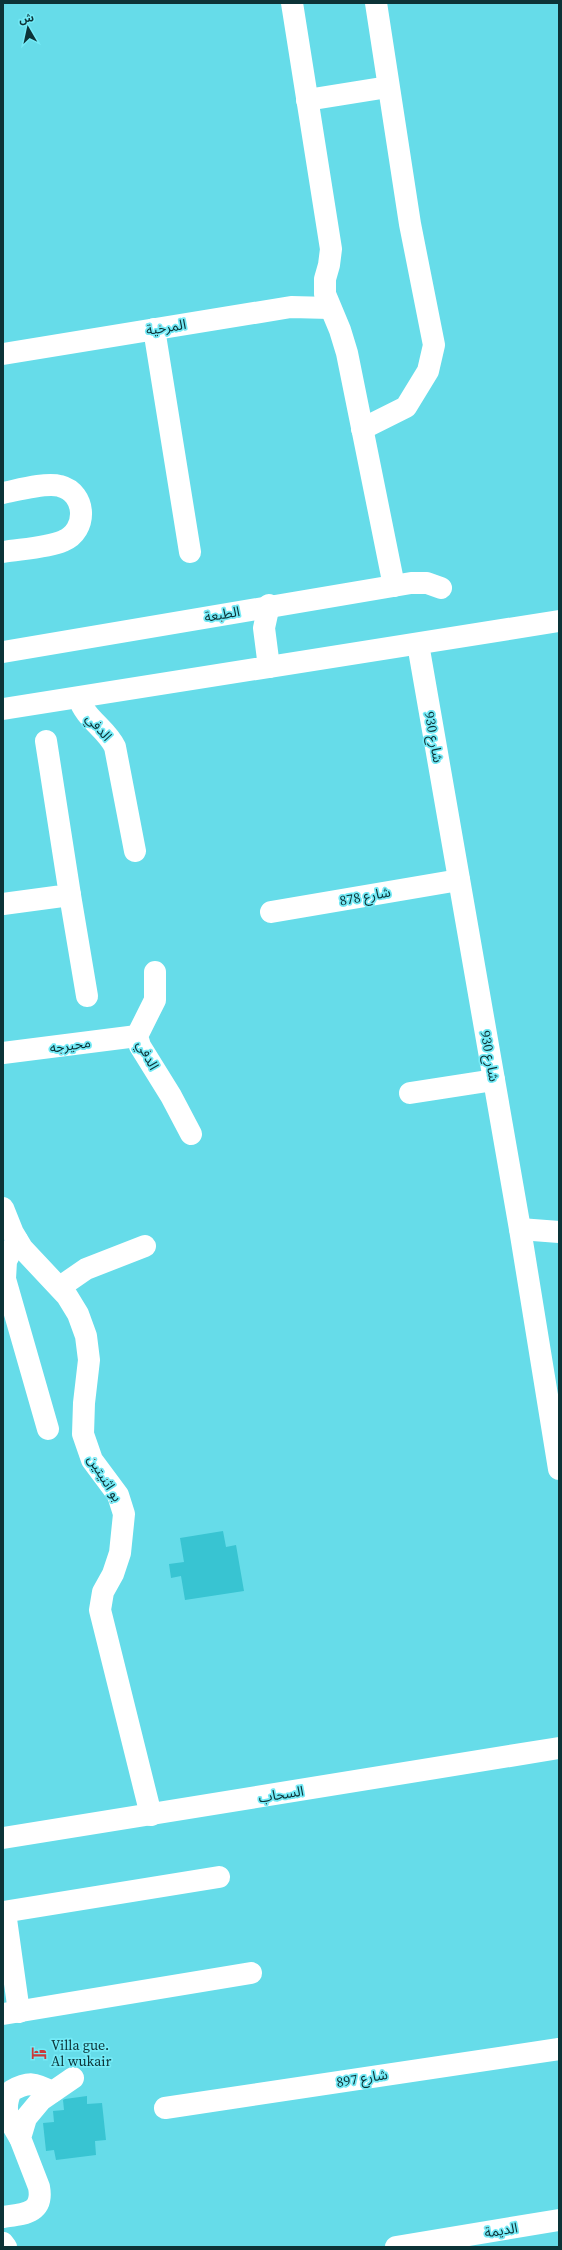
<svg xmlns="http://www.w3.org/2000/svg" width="562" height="2250" font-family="'Source Serif 4','Noto Sans Arabic',serif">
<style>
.building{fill:#38c4d2}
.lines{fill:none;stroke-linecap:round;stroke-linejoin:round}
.minor{stroke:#fff;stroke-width:22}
.labels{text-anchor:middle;stroke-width:3.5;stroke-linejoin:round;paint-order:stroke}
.street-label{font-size:14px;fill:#0c3337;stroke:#74eaf6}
.poi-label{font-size:14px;fill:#0c3337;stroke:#74eaf6;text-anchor:start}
</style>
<rect width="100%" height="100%" fill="#66dce9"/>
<g class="building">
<polygon points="223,1531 226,1547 236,1545 244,1591 185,1600 181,1576 171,1578 169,1564 184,1562 180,1538"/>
<polygon points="87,2096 87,2104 102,2103 106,2140 95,2141 96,2155 56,2160 54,2150 46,2151 43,2123 54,2122 53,2111 64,2110 63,2100 65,2099"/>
</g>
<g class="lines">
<g class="minor">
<polyline points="292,3 331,249 329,265 325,279 325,294 340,330 347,353 394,586"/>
<polyline points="307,100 388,87"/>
<polyline points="154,329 190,552"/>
<polyline points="3,354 291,307 330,308"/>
<polyline points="362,429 406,407 428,371 434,345 410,224 376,3"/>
<path d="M3,493C18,490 46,482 60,486C87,493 88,531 63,541C47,548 21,549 3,552"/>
<polyline points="269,605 264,628 269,667"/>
<polyline points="418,644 520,1229 559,1469"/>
<polyline points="3,652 411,583 427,583 441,588"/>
<path d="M79,698C85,719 106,728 115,747L135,851"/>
<polyline points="3,709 559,621"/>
<polyline points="70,895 87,996"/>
<polyline points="3,904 70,895 46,741"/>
<polyline points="271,912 459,880"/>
<polyline points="155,972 155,1000 137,1036 140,1046 171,1096 191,1134"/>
<polyline points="3,1053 137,1036"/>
<polyline points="410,1093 494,1080"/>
<polyline points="3,1208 13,1233 22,1248 67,1296 78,1314 86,1336 89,1360 84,1403 83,1434 92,1460 118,1495 124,1514 120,1553 113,1574 103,1592 100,1610 151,1815"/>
<polyline points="520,1229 559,1232"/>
<polyline points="17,1240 6,1261 5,1279 48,1429"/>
<polyline points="60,1287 86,1269 145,1246"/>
<polyline points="3,1838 559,1748"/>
<polyline points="3,1912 219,1877"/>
<polyline points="5,1912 19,2012"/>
<polyline points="3,2014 251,1973"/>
<polyline points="165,2108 559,2049"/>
<path d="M20,2138C9,2120 2,2111 11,2091C29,2081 35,2083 52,2092"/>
<path d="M3,2217C23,2214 44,2214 39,2187L20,2138L26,2118L41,2100L73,2078"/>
<polyline points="3,2243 6,2247"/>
<polyline points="396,2247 559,2220"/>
</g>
</g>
<defs>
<g id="hotel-bare" transform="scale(1.2)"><path d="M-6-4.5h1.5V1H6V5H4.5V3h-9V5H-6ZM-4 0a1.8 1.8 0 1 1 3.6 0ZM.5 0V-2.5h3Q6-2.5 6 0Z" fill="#c93a3b" stroke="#74eaf6" stroke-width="2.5" paint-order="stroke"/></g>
</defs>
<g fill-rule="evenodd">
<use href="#hotel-bare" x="39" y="2053"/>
</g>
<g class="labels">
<g class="street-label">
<text transform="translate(166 327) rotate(-9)" y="5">المرخية</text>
<text transform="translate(222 614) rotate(-10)" y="5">الطبعة</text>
<text transform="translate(99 727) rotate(49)" y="5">الدفي</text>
<text transform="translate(434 737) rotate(80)" y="5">شارع 930</text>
<text transform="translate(365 896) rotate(-10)" y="5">شارع 878</text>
<text transform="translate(70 1045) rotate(-8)" y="5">محيرجه</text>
<text transform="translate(148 1055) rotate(62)" y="5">الدفي</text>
<text transform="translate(490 1056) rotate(80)" y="5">شارع 930</text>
<text transform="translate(105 1478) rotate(58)" y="5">بو اثنيتين</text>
<text transform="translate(281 1794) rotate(-9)" y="5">السحاب</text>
<text transform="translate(362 2078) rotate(-9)" y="5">شارع 897</text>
<text transform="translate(501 2230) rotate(-9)" y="5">الديمة</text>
</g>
<g class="poi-label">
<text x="51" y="2050">Villa gue.<tspan x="51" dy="16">Al wukair</tspan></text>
</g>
</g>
<rect width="562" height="2250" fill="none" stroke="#0c3337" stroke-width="8"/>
<g transform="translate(28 28) rotate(351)" stroke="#74eaf6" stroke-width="3" paint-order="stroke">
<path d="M0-3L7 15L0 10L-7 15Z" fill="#0c3337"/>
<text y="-6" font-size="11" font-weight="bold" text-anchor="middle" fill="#0c3337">ش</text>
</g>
</svg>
